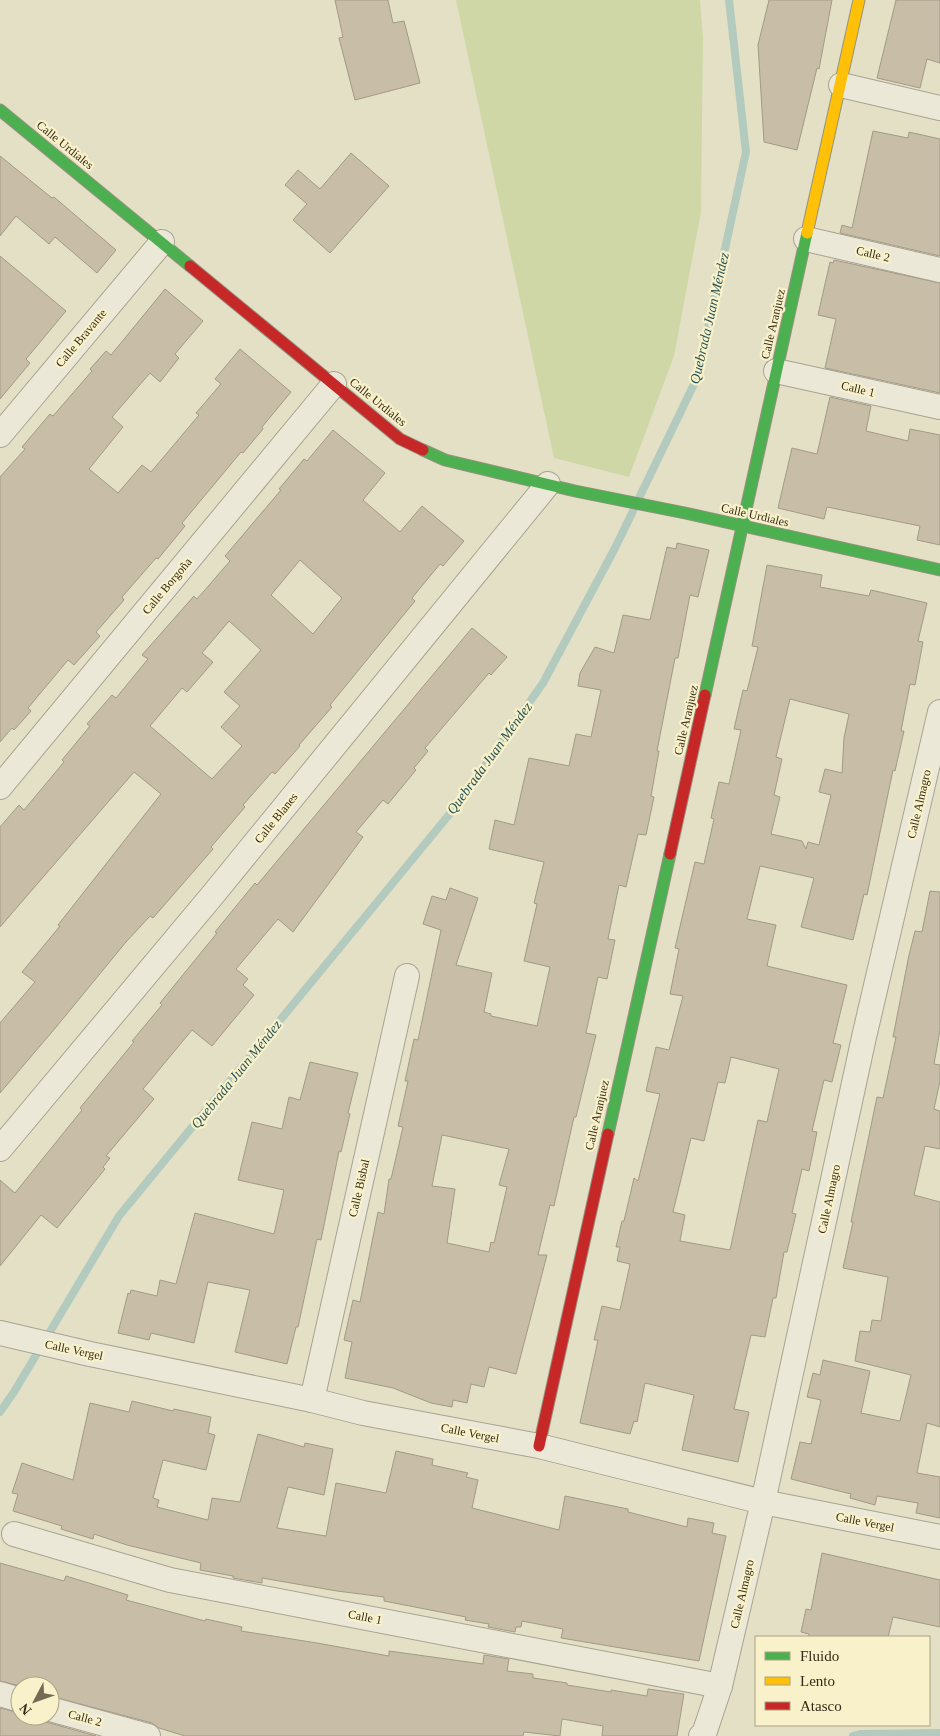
<svg xmlns="http://www.w3.org/2000/svg" width="940" height="1736" font-family="'Times New Roman',serif">
<style>
.green{fill:#cfd7a7}
.lines{fill:none;stroke-linecap:round;stroke-linejoin:round}
.stream{stroke:#b3cabe;stroke-width:8}
.building{fill:#c8bda7;stroke:#a39a86;fill-rule:evenodd}
.street-casing{stroke:#a8a390;stroke-width:26}
.fast-casing{stroke:#979280;stroke-width:13}
.slow-casing{stroke:#979280;stroke-width:13}
.jam-casing{stroke:#979280;stroke-width:13}
.street{stroke:#ebe8d8;stroke-width:24}
.fast{stroke:#4caf50;stroke-width:11}
.slow{stroke:#ffc107;stroke-width:11}
.jam{stroke:#c62828;stroke-width:11}
.labels{text-anchor:middle;stroke-width:4.5;stroke-linejoin:round;paint-order:stroke}
.street-label{font-size:12px;fill:#362b19;stroke:#f8f1c9}
.water-label{font-size:14px;font-style:italic;fill:#275357;stroke:#f8f1c9}
</style>
<rect width="100%" height="100%" fill="#e4e0c6"/>
<polygon class="green" points="456,0 700,0 703,38 701,212 674,356 629,477 554,458"/>
<g class="lines">
<g class="stream">
<polyline points="639,498 697,378 746,152 729,0"/>
<polyline points="0,1412 14,1392 119,1216 457,805 543,683 614,550 634,509"/>
<polyline points="853,1736 860,1734 940,1733"/>
</g>
</g>
<g class="building">
<polygon points="335,0 388,0 393,23 404,21 420,83 355,100 339,38 343,37"/>
<polygon points="769,0 832,0 819,69 817,68 797,150 764,142 758,45"/>
<polygon points="896,0 940,0 940,63 927,59 920,88 877,78"/>
<polygon points="873,131 908,138 909,132 940,139 940,256 840,233 842,225 852,228"/>
<polygon points="351,153 389,186 330,253 293,220 307,204 285,185 298,170 320,189"/>
<polygon points="0,156 52,198 54,197 116,250 97,273 55,237 49,244 16,216 0,236"/>
<polygon points="0,256 66,311 26,359 30,363 0,399"/>
<polygon points="834,260 940,283 940,393 825,368 836,319 818,315 830,262 833,263"/>
<polygon points="165,289 203,321 175,354 179,358 160,382 150,373 112,417 123,427 89,469 118,493 142,465 151,472 199,415 196,413 221,384 215,379 240,349 291,392 262,427 263,429 243,453 241,452 182,523 185,526 158,559 156,558 122,597 124,600 96,632 100,636 74,665 68,660 28,708 31,711 14,730 12,728 0,742 0,477 25,449 22,447 50,414 53,416 92,371 90,369 106,351 111,355"/>
<polygon points="830,397 871,406 866,431 908,441 910,429 940,435 940,545 917,540 920,526 827,507 824,519 778,508 792,448 817,454"/>
<path d="M333,430L385,473L363,500L400,532L422,506L464,541L443,566L440,564L412,598L415,601L330,705L332,707L299,745L300,746L275,774L272,772L243,805L245,807L211,847L213,849L153,918L150,916L126,942L57,1026L0,1093V1023L35,982L22,972L60,926L58,925L161,794L134,772L0,927V827L19,805L24,810L64,762L62,760L90,726L87,724L112,695L116,698L148,659L142,655L194,596L197,599L230,561L225,556L281,490L279,489L304,459L307,461ZM300,560L342,598L313,634L271,595ZM229,621L261,650L224,692L240,706L221,727L242,746L212,779L150,726L182,688L187,692L213,662L202,653Z"/>
<path d="M677,543L709,550L698,597L690,595L678,658H675L657,751H659L651,796L654,797L646,835L638,834L626,887L619,885L608,939L615,940L607,979L598,977L586,1033L596,1035L576,1117H574L554,1206L550,1205L538,1255H547L516,1374L489,1367L484,1387L471,1384L467,1403L453,1400L452,1407L431,1403L393,1388L345,1378L352,1342L344,1340L353,1300L360,1302L378,1212L384,1214L389,1179H391L403,1127L398,1126L408,1081H405L414,1039L418,1040L441,930L423,924L432,896L446,900L450,888L478,898L456,965L492,973L484,1012L491,1014V1016L537,1026L550,967L524,961L537,904L534,903L544,862L489,849L495,820L514,825L529,758L569,766L576,734L591,737L601,690L578,686L580,673L595,647L614,653L623,615L650,620L667,547L676,549ZM442,1135L509,1149L499,1185L507,1187L494,1243L491,1242L489,1252L447,1243L455,1189L432,1186Z"/>
<path d="M767,565L822,575L820,587L869,596L871,590L927,603L918,641L923,642L915,685L910,684L901,731H904L895,771L893,770L867,895L864,894L853,940L801,927L814,878L760,866L747,919L776,925L767,966L847,985L833,1043L841,1045L832,1082L824,1080L812,1131L817,1132L809,1171L802,1169L792,1213L796,1214L787,1252H784L776,1298H773L765,1337L751,1335L734,1409L749,1412L738,1462L682,1450L694,1395L645,1383L637,1422L634,1421L630,1434L580,1423L598,1340H594L602,1306L620,1310L630,1264L617,1261L620,1247H616L622,1221H624L634,1178L638,1181L660,1094L646,1091L656,1047L669,1050L683,996L670,994L679,949L675,948L695,862L704,864L714,819L711,818L719,782L729,784L741,730L734,729L743,690L747,691L758,647L752,646ZM790,699L849,714L844,738L842,773L825,769L819,792L831,795L819,845L808,842L806,849L802,841L771,834L780,797L774,795L782,759L776,757ZM731,1057L779,1069L767,1122L758,1120L730,1250L680,1241L685,1215L673,1212L691,1138L704,1141L718,1082L725,1083Z"/>
<polygon points="472,628 507,657 491,675 489,673 425,748 428,751 414,768 416,770 388,804 383,800 356,832 363,837 293,932 278,919 236,969 248,979 243,985 254,995 212,1046 192,1030 143,1089 154,1099 106,1156 110,1158 103,1167 105,1169 57,1228 41,1215 0,1266 0,1180 15,1193 82,1110 80,1108 134,1042 132,1041 162,1005 160,1003 217,933 215,932 255,883 257,885"/>
<polygon points="930,891 940,892 940,1030 934,1064 940,1065 940,1081 934,1109 940,1111 940,1149 925,1146 914,1195 940,1202 940,1427 927,1423 917,1473 940,1477 940,1518 916,1513 918,1503 877,1496 875,1505 850,1498 851,1494 791,1479 800,1442 811,1444 821,1400 807,1397 813,1373 820,1375 823,1360 870,1371 861,1413 900,1421 911,1375 855,1361 860,1331 870,1332 872,1320 881,1321 888,1277 843,1268 853,1222 851,1222 877,1097 883,1098 896,1037 893,1037 909,955 915,931 922,932"/>
<polygon points="310,1062 358,1073 348,1113 350,1114 341,1152 339,1151 321,1240 317,1239 298,1327 296,1327 287,1364 235,1352 250,1290 208,1282 194,1343 151,1333 149,1340 118,1333 128,1293 130,1294 131,1290 157,1296 160,1280 176,1284 195,1213 274,1234 284,1190 238,1180 252,1122 282,1129 289,1097 300,1100"/>
<polygon points="132,1401 173,1411 174,1409 211,1417 208,1433 215,1435 206,1470 163,1460 153,1498 159,1500 157,1507 208,1520 212,1498 240,1502 258,1434 304,1447 305,1443 333,1449 324,1495 288,1487 277,1528 326,1536 336,1483 386,1493 396,1451 433,1459 432,1465 468,1473 466,1477 478,1480 472,1508 559,1530 565,1496 628,1509 628,1512 687,1527 688,1518 714,1523 712,1533 726,1536 699,1661 561,1638 563,1629 522,1621 521,1627 516,1627 515,1632 488,1627 489,1624 465,1620 466,1617 384,1601 384,1597 337,1591 262,1578 262,1583 233,1578 233,1576 200,1570 201,1563 127,1545 94,1534 93,1539 61,1529 62,1526 13,1511 18,1494 12,1493 22,1463 73,1480 90,1403 129,1412"/>
<polygon points="822,1553 940,1580 940,1627 893,1617 888,1637 809,1637 809,1634 801,1632 806,1609 811,1610"/>
<polygon points="0,1563 64,1581 66,1576 128,1595 126,1600 205,1621 206,1619 242,1627 241,1631 317,1643 389,1656 389,1651 483,1664 484,1655 509,1659 507,1671 533,1674 533,1678 567,1683 567,1685 611,1692 611,1690 647,1696 648,1689 684,1694 677,1736 602,1736 603,1726 562,1719 560,1736 524,1732 523,1736 185,1736 159,1728 152,1723 50,1696 50,1686 21,1686 0,1681"/>
<polygon points="0,1708 20,1713 20,1716 39,1716 46,1722 96,1736 0,1736"/>
</g>
<g class="lines">
<g class="street-casing">
<g id="street">
<polyline points="841,85 940,108"/>
<polyline points="806,239 940,270"/>
<polyline points="776,371 940,407"/>
<polyline points="0,435 162,242"/>
<polyline points="0,787 334,384"/>
<polyline points="0,1149 211,897 548,484"/>
<polyline points="0,1333 90,1354 312,1400 363,1413 539,1446 763,1502 940,1537"/>
<polyline points="312,1400 407,976"/>
<polyline points="14,1534 170,1580 720,1686"/>
<polyline points="0,1694 20,1700"/>
<polyline points="50,1709 148,1736"/>
<polyline points="701,1736 704,1734 720,1686 763,1502 864,1037 940,712"/>
</g>
</g>
<g class="fast-casing">
<g id="fast">
<polyline points="0,110 190,266"/>
<polyline points="423,450 445,460 575,491 685,513 940,570"/>
<polyline points="705,695 807,233"/>
<polyline points="608,1134 670,854"/>
</g>
</g>
<g class="slow-casing">
<polyline id="slow" points="807,233 859,0"/>
</g>
<g class="jam-casing">
<g id="jam">
<polyline points="190,266 400,439 423,450"/>
<polyline points="670,854 705,695"/>
<polyline points="539,1446 608,1134"/>
</g>
</g>
<use href="#street" class="street"/>
<use href="#fast" class="fast"/>
<use href="#slow" class="slow"/>
<use href="#jam" class="jam"/>
</g>
<g class="labels">
<g class="street-label">
<text transform="translate(65 145) rotate(39)" y="4">Calle Urdiales</text>
<text transform="translate(873 254) rotate(13)" y="4">Calle 2</text>
<text transform="translate(773 324) rotate(-77)" y="4">Calle Aranjuez</text>
<text transform="translate(81 338) rotate(-50)" y="4">Calle Bravante</text>
<text transform="translate(858 389) rotate(13)" y="4">Calle 1</text>
<text transform="translate(378 402) rotate(39)" y="4">Calle Urdiales</text>
<text transform="translate(755 515) rotate(13)" y="4">Calle Urdiales</text>
<text transform="translate(167 586) rotate(-50)" y="4">Calle Borgoña</text>
<text transform="translate(686 720) rotate(-77)" y="4">Calle Aranjuez</text>
<text transform="translate(919 804) rotate(-77)" y="4">Calle Almagro</text>
<text transform="translate(276 818) rotate(-51)" y="4">Calle Blanes</text>
<text transform="translate(597 1115) rotate(-77)" y="4">Calle Aranjuez</text>
<text transform="translate(359 1188) rotate(-77)" y="4">Calle Bisbal</text>
<text transform="translate(829 1199) rotate(-78)" y="4">Calle Almagro</text>
<text transform="translate(74 1350) rotate(12)" y="4">Calle Vergel</text>
<text transform="translate(470 1433) rotate(11)" y="4">Calle Vergel</text>
<text transform="translate(865 1522) rotate(11)" y="4">Calle Vergel</text>
<text transform="translate(742 1594) rotate(-77)" y="4">Calle Almagro</text>
<text transform="translate(365 1617) rotate(11)" y="4">Calle 1</text>
<text transform="translate(85 1718) rotate(15)" y="4">Calle 2</text>
</g>
<g class="water-label">
<text transform="translate(709 318) rotate(-77)" y="5">Quebrada Juan Méndez</text>
<text transform="translate(489 758) rotate(-54)" y="5">Quebrada Juan Méndez</text>
<text transform="translate(236 1074) rotate(-51)" y="5">Quebrada Juan Méndez</text>
</g>
</g>
<rect x="755" y="1636" width="175" height="90" fill="#f8f1c9" stroke="#aaa283"/>
<rect x="765" y="1652" width="25" height="8" fill="#4caf50" stroke="#aaa283"/>
<text x="800" y="1661" font-size="15" fill="#362b19">Fluido</text>
<rect x="765" y="1677" width="25" height="8" fill="#ffc107" stroke="#aaa283"/>
<text x="800" y="1686" font-size="15" fill="#362b19">Lento</text>
<rect x="765" y="1702" width="25" height="8" fill="#c62828" stroke="#aaa283"/>
<text x="800" y="1711" font-size="15" fill="#362b19">Atasco</text>
<g transform="translate(35 1701) rotate(229)"><circle r="24" fill="#f8f1c9" stroke="#aaa283"/>
<path d="M0-4L9 19L0 12L-9 19Z" fill="#736a56"/>
<text y="-8" font-size="14" font-weight="bold" text-anchor="middle" fill="#362b19">N</text>
</g>
</svg>
